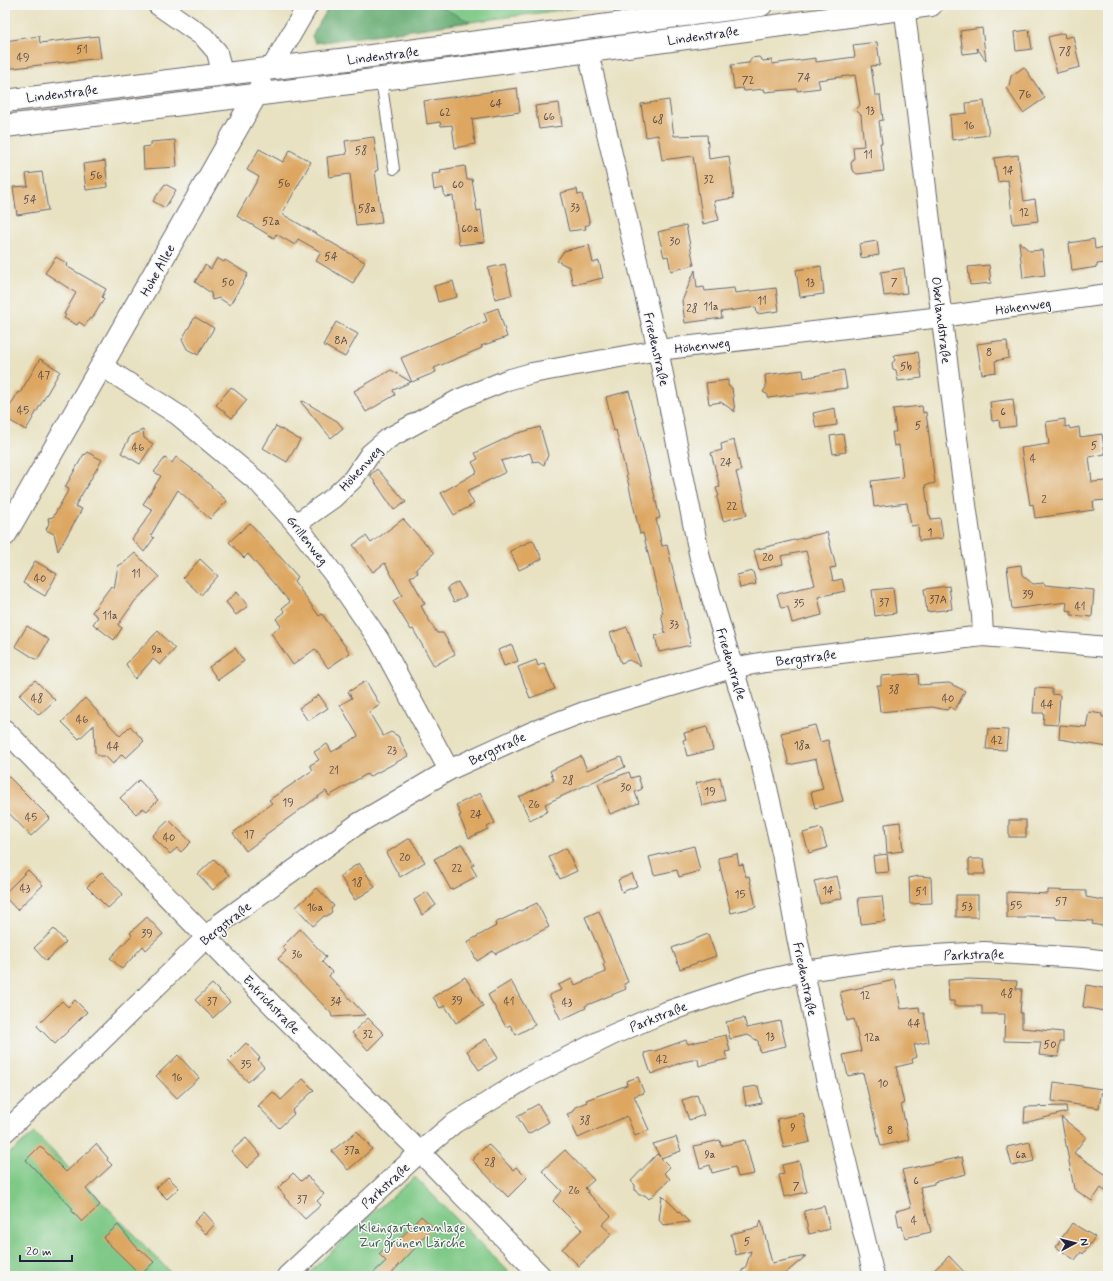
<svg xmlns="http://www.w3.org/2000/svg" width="1113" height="1281" font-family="Mynerve,sans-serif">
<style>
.green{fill:#7fc987;stroke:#507661}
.forest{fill:#67ad74;stroke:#446858}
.building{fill:#dda762}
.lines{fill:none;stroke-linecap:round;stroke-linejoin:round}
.service-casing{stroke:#67656a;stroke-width:12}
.minor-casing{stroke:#67656a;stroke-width:22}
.tertiary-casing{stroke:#67656a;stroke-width:24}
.path{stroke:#67656a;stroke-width:2.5;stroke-dasharray:3 3;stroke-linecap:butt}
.service{stroke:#fff;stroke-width:10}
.minor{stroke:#fff;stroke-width:20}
.tertiary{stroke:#fff;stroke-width:22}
.labels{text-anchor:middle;stroke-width:3;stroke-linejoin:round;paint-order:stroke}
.number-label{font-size:11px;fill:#514345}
.street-label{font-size:13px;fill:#22223b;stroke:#f6f6f2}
.park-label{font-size:13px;fill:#435c56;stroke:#f6f6f2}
</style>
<rect width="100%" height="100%" fill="#f6f6f2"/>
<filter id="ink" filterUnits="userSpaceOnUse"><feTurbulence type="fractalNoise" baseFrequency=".025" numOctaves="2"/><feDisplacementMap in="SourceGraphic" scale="8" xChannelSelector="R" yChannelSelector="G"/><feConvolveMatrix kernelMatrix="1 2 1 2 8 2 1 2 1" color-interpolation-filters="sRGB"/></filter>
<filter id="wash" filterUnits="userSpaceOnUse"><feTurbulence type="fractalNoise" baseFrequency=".012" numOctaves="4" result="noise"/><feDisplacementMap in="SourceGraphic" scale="16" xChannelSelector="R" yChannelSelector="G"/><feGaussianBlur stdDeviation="0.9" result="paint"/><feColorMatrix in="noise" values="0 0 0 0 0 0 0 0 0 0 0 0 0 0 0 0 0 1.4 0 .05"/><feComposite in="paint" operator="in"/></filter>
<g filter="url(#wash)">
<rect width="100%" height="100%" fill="#e8e2c2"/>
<g class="green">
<polygon points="437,5 599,5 470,22"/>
<polygon points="35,1133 174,1276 5,1276 5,1157"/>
<polygon points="415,1177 513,1276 306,1276 361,1223"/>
</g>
<polygon class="forest" points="330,5 437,5 470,22 315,43 312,36"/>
<g id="blocks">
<g class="building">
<polygon points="982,28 986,61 977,48 978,52 963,54 960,31"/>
<polygon points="1029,30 1032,49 1016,51 1014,32"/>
<polygon points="1064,33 1065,38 1073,36 1080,67 1057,73 1048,37"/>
<polygon points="39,36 40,43 98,36 101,58 5,69 5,41"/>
<polygon points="877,42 880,65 871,66 875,95 880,95 883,120 879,121 882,143 880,143 884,171 857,174 852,170 851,163 854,159 853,147 864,146 861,115 856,110 860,105 855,75 818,80 820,88 797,91 797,89 765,92 764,89 744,91 743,88 734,89 731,65 749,63 751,58 759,57 763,61 772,60 772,64 816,58 816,62 855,57 853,45"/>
<polygon points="1024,67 1045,98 1023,113 1006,88 1009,86 1011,76"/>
<polygon points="517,88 520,112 472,119 475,144 455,148 452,125 441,126 440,122 427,124 424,101"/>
<polygon points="669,100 674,136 707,135 709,159 729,156 734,198 714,201 719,220 703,224 693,156 662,160 658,135 646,137 641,104"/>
<polygon points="984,101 989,135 952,140 950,115 967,113 966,103"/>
<polygon points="559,103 562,126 539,129 535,106"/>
<polygon points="374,137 378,170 375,171 382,223 356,226 350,174 329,177 327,157 347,154 345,141"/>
<polygon points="175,140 177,167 144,169 143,147 151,146 151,142"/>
<polygon points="259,149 283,162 290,150 311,162 282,214 365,262 353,283 316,261 321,252 298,239 295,245 276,234 274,238 237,216 259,177 247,170"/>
<polygon points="1018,155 1024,201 1035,199 1038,221 1013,224 1008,180 998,182 994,158"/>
<polygon points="105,161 108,187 86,190 83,164"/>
<polygon points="465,166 467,180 472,179 477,211 481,210 485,242 459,245 453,196 445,197 443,188 434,190 432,174 441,173 440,170"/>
<polygon points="42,172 48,210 17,215 13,187 28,186 26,174"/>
<polygon points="165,184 176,190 165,208 153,201"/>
<polygon points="577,189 578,195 582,194 590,224 585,226 586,229 569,231 560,193"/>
<polygon points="686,225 694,265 671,271 668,256 664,257 658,232"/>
<polygon points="1094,239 1095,249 1104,247 1106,263 1097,264 1097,267 1072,271 1069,243"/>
<polygon points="877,241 879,255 861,258 859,244"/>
<polygon points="1019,242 1030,251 1042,250 1045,275 1023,278"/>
<polygon points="589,245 593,263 599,261 603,278 573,285 569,267 557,261 564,251"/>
<polygon points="56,257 68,264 66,266 106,289 102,297 104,299 92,319 90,318 85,326 79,322 77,325 64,318 66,315 64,314 76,293 45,273"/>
<polygon points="217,258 224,262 225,260 248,274 230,305 219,298 212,300 211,293 195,282 205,265 211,269"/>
<polygon points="505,264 512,295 495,299 488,268"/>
<polygon points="989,265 991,283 970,285 968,267"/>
<polygon points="821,266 824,294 800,297 796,270"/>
<polygon points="904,268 907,293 884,296 881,272"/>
<polygon points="695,270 697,288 704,287 705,291 734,288 735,293 776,288 779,311 757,314 756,307 721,312 722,318 685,323 682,301"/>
<polygon points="453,281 457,297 438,302 434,286"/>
<polygon points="498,308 507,337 481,346 482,348 434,368 436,372 412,382 401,358 487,321 484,313"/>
<polygon points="195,317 214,328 198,355 187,349 182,339"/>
<polygon points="336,322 358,334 345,357 323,345"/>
<polygon points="998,341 999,342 1007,341 1009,358 995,361 996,372 982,374 977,344"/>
<polygon points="918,352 922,378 898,381 896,370 893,369 892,363 895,360 894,355"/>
<polygon points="40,359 60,371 26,430 5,418 5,415 18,392 20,393"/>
<polygon points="391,370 411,382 393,390 395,395 366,412 354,391"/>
<polygon points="803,370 804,378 844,370 847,388 768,398 768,395 763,392 766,387 765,375"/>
<polygon points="728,380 728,386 732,388 735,412 721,402 709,404 706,383"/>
<polygon points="231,387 247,400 232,418 216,405"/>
<polygon points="629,391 660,518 656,519 662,546 667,545 691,645 659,652 655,636 665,633 661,614 663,613 643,533 640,534 616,430 614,431 606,397"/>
<polygon points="1013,399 1016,426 1000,428 999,420 992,421 990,402"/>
<polygon points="303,401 337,421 343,428 331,438 301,402"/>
<polygon points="922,406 923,413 926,412 935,483 925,485 929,515 930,515 931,519 940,518 943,538 919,541 918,525 911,526 907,503 874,507 871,481 903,477 899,445 894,446 892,432 896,432 893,409"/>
<polygon points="835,408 837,425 816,428 813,413"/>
<polygon points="1065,419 1065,427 1069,426 1070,429 1079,427 1080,437 1102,434 1105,454 1089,457 1092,482 1108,481 1108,500 1093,501 1094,510 1035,518 1033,504 1030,505 1021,448 1049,444 1046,422"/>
<polygon points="276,426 300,440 287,462 263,448"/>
<polygon points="540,427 548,455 544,465 538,461 533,462 530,453 501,461 506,472 467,491 474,504 454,515 441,493 477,472 472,462 478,459 475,453 515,434"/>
<polygon points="143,430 144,438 153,444 140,464 121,453 131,435"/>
<polygon points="843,434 846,452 833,454 830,436"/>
<polygon points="734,440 741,471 736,472 747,515 723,521 717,497 719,496 716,488 720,487 711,453 722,450 721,444"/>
<polygon points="87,452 102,460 75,506 82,509 58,551 54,534 46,530 49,523 48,518 53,517 69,489 65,487 84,454 85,455"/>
<polygon points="176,457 196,472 227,501 210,519 178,490 151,535 154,538 144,552 132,539 153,510 143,504 161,476 154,472 165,458 172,463"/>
<polygon points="377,469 406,502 394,510 370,475"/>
<polygon points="403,519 434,553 416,569 418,573 410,577 425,604 421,606 427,617 437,633 443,633 455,654 434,666 413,629 411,630 393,601 402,595 385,563 373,572 353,545 366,536 371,543"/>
<polygon points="250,523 298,577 294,581 319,616 322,614 350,653 328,668 315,649 293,665 271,633 281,626 276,619 285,612 282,608 290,602 248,554 244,558 229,542"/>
<polygon points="827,532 836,567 830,568 833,581 842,579 845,591 818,597 822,615 792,623 788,607 781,608 777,594 815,585 806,551 781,556 783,564 759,570 754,550"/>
<polygon points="533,540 542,559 519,570 510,551"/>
<polygon points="135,553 159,577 135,601 118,625 122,628 114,640 93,624 98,617 92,612 111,586 114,589 118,566 125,562"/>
<polygon points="200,559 218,576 201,595 183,578"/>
<polygon points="35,561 57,574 45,596 23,583"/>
<polygon points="1021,565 1022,575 1033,584 1044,583 1045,585 1094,590 1092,617 1071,615 1071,611 1066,610 1067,602 1012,609 1007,567"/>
<polygon points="753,571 756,584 740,588 737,575"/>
<polygon points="458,582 466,596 454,602 447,588"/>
<polygon points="949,586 952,609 927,612 924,589"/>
<polygon points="893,588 896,613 875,616 872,590"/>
<polygon points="237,592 248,606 236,615 226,602"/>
<polygon points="27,626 49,640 37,660 15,646"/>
<polygon points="627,627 641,666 629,660 621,663 610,633"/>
<polygon points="158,631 175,649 160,665 153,659 135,679 126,664"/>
<polygon points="512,645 518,661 504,666 498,650"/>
<polygon points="235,648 244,661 218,680 209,667"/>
<polygon points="536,660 538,666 544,663 555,689 530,698 518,667"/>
<polygon points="909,674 909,675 918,674 919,685 949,683 965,691 955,710 950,707 947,710 932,707 880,712 877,685 881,685 881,676"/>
<polygon points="35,680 55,700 39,715 19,695"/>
<polygon points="366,681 380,705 369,712 383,736 391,732 398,736 408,756 369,777 367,774 329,796 326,791 265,835 266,836 246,851 233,833 272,803 269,800 313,770 310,765 319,760 314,752 327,744 332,752 358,736 340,705 352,698 348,692"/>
<polygon points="1035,688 1052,689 1052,694 1060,695 1058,725 1043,724 1044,713 1033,713"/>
<polygon points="319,695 328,708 308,721 299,708"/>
<polygon points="85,698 120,736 130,726 144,741 126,758 122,754 113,764 105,756 99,756 95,752 94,725 79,739 62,722"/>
<polygon points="1089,712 1102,714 1102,717 1108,717 1108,747 1059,739 1060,725 1086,727"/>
<polygon points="815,725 820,742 828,740 843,801 815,808 811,792 823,789 816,759 789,765 781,733"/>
<polygon points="707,727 713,750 687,756 683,740 686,739 684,733"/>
<polygon points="988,729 1008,730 1006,750 986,749"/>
<polygon points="581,756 587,770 621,757 625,767 545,804 548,811 530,820 519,797 554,780 550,771"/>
<polygon points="629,772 631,778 638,776 642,789 635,792 639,803 610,814 598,784"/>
<polygon points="5,773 50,818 31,836 5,809"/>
<polygon points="720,777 725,800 702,806 700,796 699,796 696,783"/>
<polygon points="139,780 158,800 147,811 143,808 136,814 120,798"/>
<polygon points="480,793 495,823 487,827 488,829 469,838 459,816 461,815 456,805"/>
<polygon points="169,820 191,842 181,852 177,848 170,854 152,836"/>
<rect x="1009" y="820" width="17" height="17"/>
<polygon points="900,822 903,851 887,853 885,824"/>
<polygon points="821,828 827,848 809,853 803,833"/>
<polygon points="410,838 425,862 400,877 386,853"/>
<polygon points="462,844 474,865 471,866 477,876 451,890 434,859"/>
<polygon points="694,846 700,871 679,877 677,870 654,875 649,857"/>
<polygon points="566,848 577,871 560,879 549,857"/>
<polygon points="737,854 739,865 743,864 746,877 749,876 756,907 731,913 718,858"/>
<polygon points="887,854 889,872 875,873 873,856"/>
<polygon points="214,859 229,875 213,890 198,874"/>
<polygon points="969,859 984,859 985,874 969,874"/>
<polygon points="359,863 375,887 355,900 340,876"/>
<polygon points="28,870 43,885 17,910 5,897 5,893"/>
<polygon points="102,872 123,894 108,908 87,887"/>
<polygon points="632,874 637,886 622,892 618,880"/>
<polygon points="837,876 842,898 820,904 814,881"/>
<polygon points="919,876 931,877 932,903 910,904 909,878"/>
<polygon points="317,888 334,906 331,909 332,912 327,916 324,916 313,926 296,907"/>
<polygon points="1048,890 1086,891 1086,897 1108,901 1108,927 1092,924 1093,921 1056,919 1056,917 1026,916 1026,918 1007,918 1007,892 1048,894"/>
<polygon points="427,892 436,905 422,915 414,900"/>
<rect x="956" y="895" width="22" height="22"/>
<polygon points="882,896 885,921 861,924 858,898"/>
<polygon points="537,903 549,927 495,954 493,951 477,961 467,942 496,926 495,923"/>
<polygon points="599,911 628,982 624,984 626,989 585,1006 586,1008 561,1020 549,995 561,990 558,985 572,979 575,985 606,972 603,964 605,963 585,917"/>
<polygon points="147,917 163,934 146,950 143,946 122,969 110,958 132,935 130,933"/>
<polygon points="54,929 66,942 46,961 34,948"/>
<polygon points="300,929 326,957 322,962 332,972 329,976 365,1015 332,1017 331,1013 278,959 286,951 282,947"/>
<polygon points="708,934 716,956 680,969 672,948"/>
<polygon points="465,977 483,1006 456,1023 445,1006 440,1008 433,997"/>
<polygon points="969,979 1017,981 1016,989 1022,989 1020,1013 1022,1013 1022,1028 1063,1032 1063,1042 1060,1042 1058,1057 1039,1055 1041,1042 1004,1041 1005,1014 982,1014 982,1006 954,1006 954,1001 949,1001 948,980"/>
<polygon points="895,980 901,1009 919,1007 920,1013 924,1013 929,1042 914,1045 917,1057 912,1059 913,1063 896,1067 904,1104 901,1104 909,1140 881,1146 863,1073 848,1076 843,1055 861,1051 854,1019 847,1021 840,992"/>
<polygon points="511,981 535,1025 516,1035 510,1025 506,1027 488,995"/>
<polygon points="212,984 230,1002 213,1018 195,1000"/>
<polygon points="1086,985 1108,989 1104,1011 1083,1007"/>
<polygon points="75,1000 87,1012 55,1044 37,1026 62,1001 68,1007"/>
<polygon points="368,1018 384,1034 368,1050 352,1033"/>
<polygon points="744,1018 747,1028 780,1021 786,1046 760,1052 758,1041 748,1035 730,1039 726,1022"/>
<polygon points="726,1035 730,1051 725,1052 727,1059 699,1066 698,1059 683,1062 651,1074 644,1053 653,1051 655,1051 686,1040 688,1044"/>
<polygon points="486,1039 498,1058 479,1070 467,1051"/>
<polygon points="246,1043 260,1058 258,1060 264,1067 248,1082 228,1061"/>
<polygon points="178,1055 199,1078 177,1098 156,1076"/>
<polygon points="638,1077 644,1093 634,1096 649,1130 635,1136 627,1116 578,1138 567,1114 572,1112 575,1107 587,1102 586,1100 627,1085 626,1081"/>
<polygon points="303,1079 314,1090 292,1111 294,1114 279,1128 258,1106 273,1092 281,1100"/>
<polygon points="1054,1082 1102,1089 1099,1108 1052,1101"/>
<polygon points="758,1086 762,1103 746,1106 743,1088"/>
<polygon points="697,1095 704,1115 689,1120 682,1100"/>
<polygon points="538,1104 549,1122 528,1134 517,1116"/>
<polygon points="1066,1106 1067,1112 1024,1123 1025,1107"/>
<polygon points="803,1113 810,1142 784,1148 777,1119"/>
<polygon points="1061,1117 1086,1137 1074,1153 1108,1176 1108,1193 1101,1188 1092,1201 1074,1189"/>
<polygon points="357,1131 372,1149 348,1170 332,1151"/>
<polygon points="676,1137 681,1151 661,1158 670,1167 664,1173 670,1179 649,1199 645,1195 639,1195 635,1190 635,1185 631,1181 657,1154 660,1157 653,1144"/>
<polygon points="246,1138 261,1155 247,1168 231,1151"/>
<polygon points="720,1140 721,1146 745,1140 754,1174 738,1177 735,1167 712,1173 710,1165 700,1168 694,1146"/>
<polygon points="1030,1142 1034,1161 1012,1166 1007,1147"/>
<polygon points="96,1144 108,1158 107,1160 112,1165 86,1189 100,1205 82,1222 71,1210 73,1209 26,1160 40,1146 66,1172"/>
<polygon points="488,1144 513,1170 516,1167 527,1178 508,1197 472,1160"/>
<polygon points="565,1150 594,1180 585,1188 588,1191 587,1192 611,1216 602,1225 612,1234 579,1266 562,1249 582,1230 553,1201 562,1191 542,1171"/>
<polygon points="962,1157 966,1174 934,1182 934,1184 920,1187 931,1232 905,1238 902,1226 899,1227 896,1211 911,1207 902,1170"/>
<polygon points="799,1161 807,1192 784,1197 779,1175 784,1174 782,1165"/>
<polygon points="293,1173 301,1181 307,1176 324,1194 317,1201 321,1205 305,1219 284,1197 285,1196 278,1188"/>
<polygon points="168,1177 179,1188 167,1199 156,1188"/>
<polygon points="662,1195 689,1222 663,1225 659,1220"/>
<polygon points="824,1206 830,1229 809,1234 804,1211"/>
<polygon points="204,1212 215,1224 206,1234 194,1222"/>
<polygon points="421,1216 433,1227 416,1245 417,1246 389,1276 370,1276 386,1261 379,1254 393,1240 396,1243"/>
<polygon points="761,1220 772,1263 806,1256 782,1276 742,1276 742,1270 745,1269 751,1251 736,1255 731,1234 759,1227"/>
<polygon points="1072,1223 1095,1237 1083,1254 1081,1252 1075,1260 1056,1247"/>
<polygon points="118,1225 139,1250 140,1249 154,1262 141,1275 103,1238"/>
<polygon points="949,1256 968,1276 928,1276"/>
</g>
</g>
</g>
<g filter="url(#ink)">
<use href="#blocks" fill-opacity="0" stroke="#67656a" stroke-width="1"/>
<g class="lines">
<g class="service-casing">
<polyline id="service" points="381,79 394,169"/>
</g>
<g class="minor-casing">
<g id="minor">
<polyline points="158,5 204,37 217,52 222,73"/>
<path d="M904,5C929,208 951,412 982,615L983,636"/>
<polyline points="588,52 658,350 700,558 761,762 782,853 797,937 828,1088 874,1276"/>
<polyline points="271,69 308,5"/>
<polyline points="102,366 178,415 259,483 296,524 335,576 379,640 449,770"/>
<polyline points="296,524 333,498 353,479 370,454 389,438 460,399 507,380 532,373 658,350 941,317 1108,294"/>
<polyline points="5,730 281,1014 420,1152 541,1276"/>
<polyline points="5,1132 93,1049 222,922 359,823 449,770 532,732 584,712 732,668 765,662 983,636 1108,647"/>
<polyline points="287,1276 420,1152 453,1124 530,1076 612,1035 663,1013 753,983 805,971 904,957 984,952 1083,958 1108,961"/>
</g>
</g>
<g class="tertiary-casing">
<g id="tertiary">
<polyline points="5,101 348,59 761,5"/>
<path d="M5,126C131,111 257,95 382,79C565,55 748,29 931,5"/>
<polyline points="5,535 261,86"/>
</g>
</g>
<polyline class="path" points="1004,5 1004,9"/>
<use href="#service" class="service"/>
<use href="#minor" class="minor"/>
<use href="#tertiary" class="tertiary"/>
</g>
</g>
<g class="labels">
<g class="number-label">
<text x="82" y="53">51</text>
<text x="1065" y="55">78</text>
<text x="23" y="61">49</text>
<text x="804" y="81">74</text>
<text x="748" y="84">72</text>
<text x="1025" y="98">76</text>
<text x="496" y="107">64</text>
<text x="870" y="114">13</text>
<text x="445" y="116">62</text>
<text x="549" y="120">66</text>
<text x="658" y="123">68</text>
<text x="969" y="129">16</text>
<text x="361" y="154">58</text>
<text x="868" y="158">11</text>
<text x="1008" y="174">14</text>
<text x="96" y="179">56</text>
<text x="709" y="183">32</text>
<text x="284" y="187">56</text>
<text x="458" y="188">60</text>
<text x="30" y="203">54</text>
<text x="575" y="211">33</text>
<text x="367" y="212">58a</text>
<text x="1024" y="216">12</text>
<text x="271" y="225">52a</text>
<text x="470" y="232">60a</text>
<text x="675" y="245">30</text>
<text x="331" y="260">54</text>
<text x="228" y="286">50</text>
<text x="810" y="286">13</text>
<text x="894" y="286">7</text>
<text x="762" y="304">11</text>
<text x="711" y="310">11a</text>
<text x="692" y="312">28</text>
<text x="341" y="344">8A</text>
<text x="989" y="356">8</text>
<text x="906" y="370">5b</text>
<text x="44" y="379">47</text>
<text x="23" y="414">45</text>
<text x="1003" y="415">6</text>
<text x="918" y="429">5</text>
<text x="1094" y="449">5</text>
<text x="138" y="451">46</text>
<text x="1033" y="462">4</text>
<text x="726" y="466">24</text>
<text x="1044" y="503">2</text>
<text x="732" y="510">22</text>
<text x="930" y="536">1</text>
<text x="768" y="561">20</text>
<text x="136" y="577">11</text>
<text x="40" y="582">40</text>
<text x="1028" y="598">39</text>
<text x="938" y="603">37A</text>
<text x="884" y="606">37</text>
<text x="799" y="607">35</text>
<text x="1080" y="610">41</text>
<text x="110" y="619">11a</text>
<text x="674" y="628">33</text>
<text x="157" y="653">9a</text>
<text x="894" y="693">38</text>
<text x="37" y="702">48</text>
<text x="948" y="702">40</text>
<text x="1047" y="708">44</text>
<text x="82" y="723">46</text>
<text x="997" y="744">42</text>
<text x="802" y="749">18a</text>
<text x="113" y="750">44</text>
<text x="392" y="754">23</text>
<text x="334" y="774">21</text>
<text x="568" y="784">28</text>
<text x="626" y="791">30</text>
<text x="710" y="795">19</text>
<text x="288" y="806">19</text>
<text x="534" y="808">26</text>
<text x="476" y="818">24</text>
<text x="31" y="821">45</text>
<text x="249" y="838">17</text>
<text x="169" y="841">40</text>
<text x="405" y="861">20</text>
<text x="457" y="872">22</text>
<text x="357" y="886">18</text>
<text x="25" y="892">43</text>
<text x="828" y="894">14</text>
<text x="921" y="895">51</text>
<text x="740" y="898">15</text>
<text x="1061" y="905">57</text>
<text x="1016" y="909">55</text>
<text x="967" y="910">53</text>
<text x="315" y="911">16a</text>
<text x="147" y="937">39</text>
<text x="297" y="958">36</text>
<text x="1007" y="997">48</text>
<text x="865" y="999">12</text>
<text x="457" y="1004">39</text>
<text x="212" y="1005">37</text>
<text x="336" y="1005">34</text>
<text x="509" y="1005">41</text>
<text x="567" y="1006">43</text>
<text x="914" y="1027">44</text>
<text x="368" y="1038">32</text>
<text x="770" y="1040">13</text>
<text x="872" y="1041">12a</text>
<text x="1050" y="1048">50</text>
<text x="662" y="1063">42</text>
<text x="246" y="1068">35</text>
<text x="177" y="1081">16</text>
<text x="883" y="1087">10</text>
<text x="585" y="1124">38</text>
<text x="793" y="1131">9</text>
<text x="890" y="1134">8</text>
<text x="352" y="1154">37a</text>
<text x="710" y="1158">9a</text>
<text x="1021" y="1158">6a</text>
<text x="490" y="1166">28</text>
<text x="916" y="1184">6</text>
<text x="796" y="1190">7</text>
<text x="574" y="1194">26</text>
<text x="302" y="1203">37</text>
<text x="914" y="1224">4</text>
<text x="747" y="1245">5</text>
</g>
<g class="street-label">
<text transform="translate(703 35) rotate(-8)" y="5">Lindenstraße</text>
<text transform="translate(383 55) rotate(-7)" y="5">Lindenstraße</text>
<text transform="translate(62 93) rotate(-7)" y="5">Lindenstraße</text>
<text transform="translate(157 270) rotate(-61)" y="5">Hohe Allee</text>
<text transform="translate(1023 306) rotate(-8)" y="5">Höhenweg</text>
<text transform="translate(942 320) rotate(83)" y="5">Oberlandstraße</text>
<text transform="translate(702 345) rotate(-7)" y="5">Höhenweg</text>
<text transform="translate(657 349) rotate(77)" y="5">Friedenstraße</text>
<text transform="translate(360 468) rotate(-48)" y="5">Höhenweg</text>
<text transform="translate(308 540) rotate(52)" y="5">Grillenweg</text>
<text transform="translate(806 657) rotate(-7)" y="5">Bergstraße</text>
<text transform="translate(732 664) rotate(73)" y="5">Friedenstraße</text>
<text transform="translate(497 748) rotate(-25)" y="5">Bergstraße</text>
<text transform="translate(225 923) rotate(-39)" y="5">Bergstraße</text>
<text transform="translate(974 954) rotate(-1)" y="5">Parkstraße</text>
<text transform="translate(806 979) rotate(78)" y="5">Friedenstraße</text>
<text transform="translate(272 1004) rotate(46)" y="5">Entrichstraße</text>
<text transform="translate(658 1016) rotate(-22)" y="5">Parkstraße</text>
<text transform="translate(385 1185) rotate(-43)" y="5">Parkstraße</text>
</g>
<g class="park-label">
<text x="412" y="1232">Kleingartenanlage<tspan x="412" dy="15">Zur grünen Lärche</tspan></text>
</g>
</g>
<rect width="1113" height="1281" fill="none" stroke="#f6f6f2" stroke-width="20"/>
<g transform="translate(1075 1243) rotate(83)" stroke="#f6f6f2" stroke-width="3" paint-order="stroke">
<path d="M0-3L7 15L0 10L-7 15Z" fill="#22223b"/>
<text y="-6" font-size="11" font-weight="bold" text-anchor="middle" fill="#22223b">N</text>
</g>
<path d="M20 1255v6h52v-6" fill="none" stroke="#22223b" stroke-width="2"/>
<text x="26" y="1255" font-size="12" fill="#22223b" stroke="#f6f6f2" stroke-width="3" paint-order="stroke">20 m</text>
</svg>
